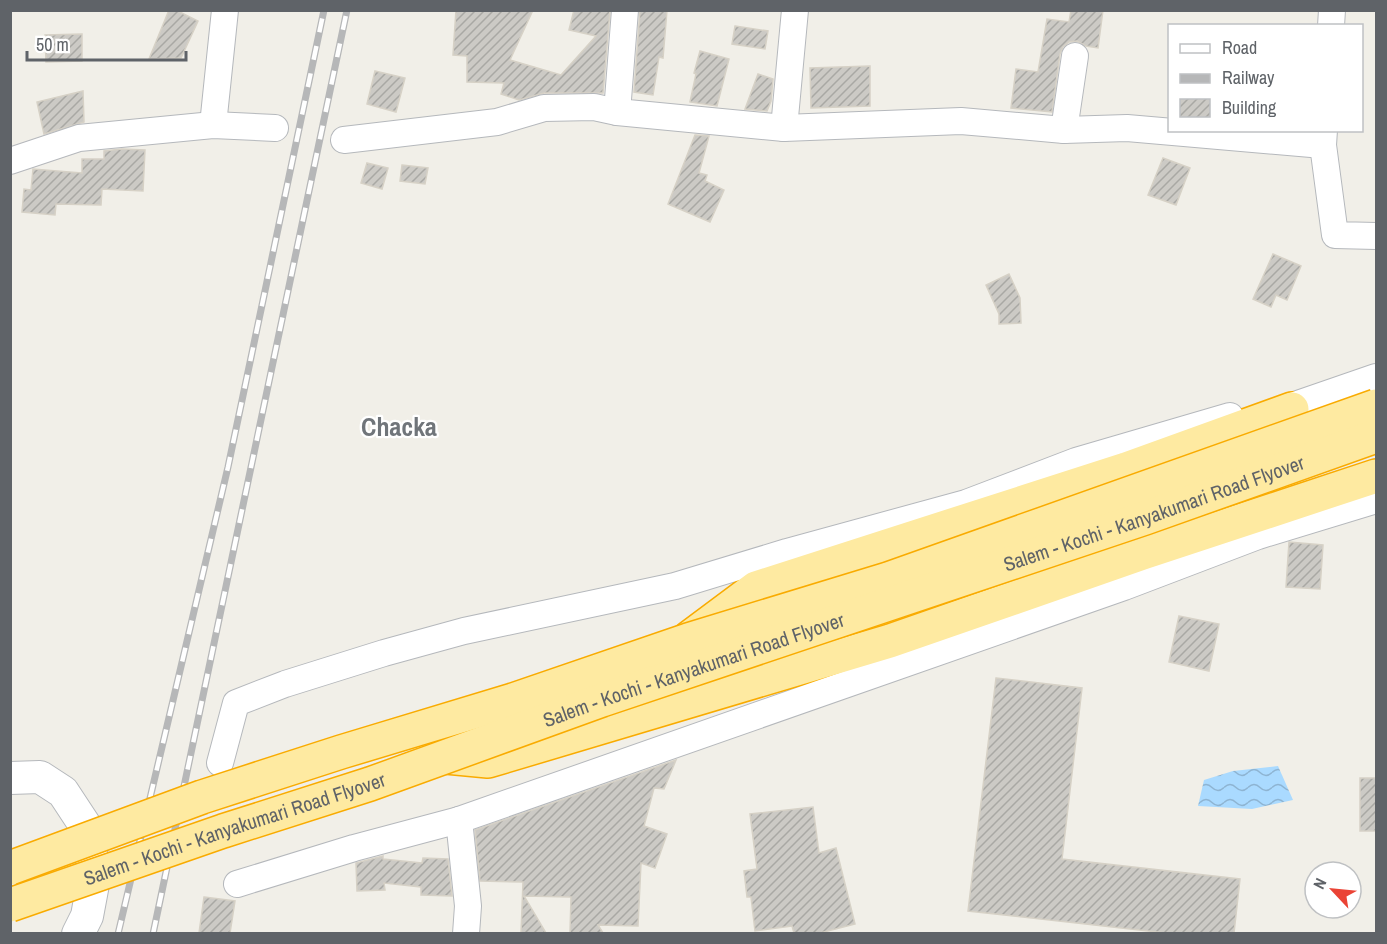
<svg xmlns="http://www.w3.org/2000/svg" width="1387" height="944" font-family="'Archivo Narrow',sans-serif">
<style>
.water{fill:url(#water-waves)}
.building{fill:url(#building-hatch);stroke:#d6d1c6;stroke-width:1.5}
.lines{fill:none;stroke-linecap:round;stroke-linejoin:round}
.minor-casing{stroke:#b5b8bc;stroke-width:28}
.tertiary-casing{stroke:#b5b8bc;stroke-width:34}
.trunk-casing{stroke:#f9ab00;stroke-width:36}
.minor{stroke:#fff;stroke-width:26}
.tertiary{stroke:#fff;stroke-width:32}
.trunk{stroke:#feeaa1;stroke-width:33}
.rail-casing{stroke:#b6b7b8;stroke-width:7}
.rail{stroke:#fff;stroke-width:4.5;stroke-dasharray:14;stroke-linecap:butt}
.trunk-bridge-casing{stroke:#f9ab00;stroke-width:36;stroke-linecap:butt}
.trunk-bridge{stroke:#feeaa1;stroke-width:33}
.labels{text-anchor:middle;stroke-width:4.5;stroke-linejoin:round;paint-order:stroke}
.street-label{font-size:20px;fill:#5f6368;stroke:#fff}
.district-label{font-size:26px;font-weight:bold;fill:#70757a;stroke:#fff}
</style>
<defs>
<pattern id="water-waves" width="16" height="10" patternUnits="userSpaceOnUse" patternTransform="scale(1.5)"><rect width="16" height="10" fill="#aadaff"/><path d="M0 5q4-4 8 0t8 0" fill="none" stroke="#8eb4d2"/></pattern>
<pattern id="building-hatch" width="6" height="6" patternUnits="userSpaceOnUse" patternTransform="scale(1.5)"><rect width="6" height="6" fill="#cccac5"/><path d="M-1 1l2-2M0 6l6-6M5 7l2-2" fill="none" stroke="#a9a8a4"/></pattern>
</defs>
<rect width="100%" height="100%" fill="#f1efe8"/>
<polygon class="water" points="1278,766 1293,800 1252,809 1198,806 1204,780 1233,771"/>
<g class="building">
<polygon points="169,10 176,10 198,21 181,58 149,59"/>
<polygon points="456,10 533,10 510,60 561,75 596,36 569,30 574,10 610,10 603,93 544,93 519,100 501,94 504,83 467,82 467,56 453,55"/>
<polygon points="640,10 667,10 663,58 659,57 653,95 634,92"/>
<polygon points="1071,10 1103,10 1098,48 1086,46 1077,41 1069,42 1063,47 1060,54 1052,112 1011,108 1016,69 1038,72 1047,19 1069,22"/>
<polygon points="735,26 768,31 765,49 732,44"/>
<polygon points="82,34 82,61 46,62 45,35"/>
<polygon points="700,51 729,59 717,106 690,102 696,74 694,73"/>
<polygon points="870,66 870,106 811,108 810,68"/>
<polygon points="375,71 405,78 396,112 367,104"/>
<polygon points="758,74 773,79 771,101 767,111 745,109"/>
<polygon points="83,91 84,122 44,134 37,102"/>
<polygon points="695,135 709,136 699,173 707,175 705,181 724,190 710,222 668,204"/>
<polygon points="122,149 145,150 143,191 102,189 101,205 56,204 55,215 22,212 24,189 31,190 33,169 82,173 82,159 104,159 104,151"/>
<polygon points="1163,158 1190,168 1176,205 1148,195"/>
<polygon points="367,163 388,168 382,189 361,183"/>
<polygon points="402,165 428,168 425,184 400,181"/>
<polygon points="1273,254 1301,266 1287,300 1276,295 1271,307 1253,299"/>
<polygon points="1009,274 1020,298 1021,323 999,324 999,314 986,285"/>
<polygon points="1289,542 1323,545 1320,589 1286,587"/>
<polygon points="1179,616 1219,624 1209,671 1169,662"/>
<polygon points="996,678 1082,688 1062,859 1240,879 1234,933 1166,933 968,911"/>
<polygon points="676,760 664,789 654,788 644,826 667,834 655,868 641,863 638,926 598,925 603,933 570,933 571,897 524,896 546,933 521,933 523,882 480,881 475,830"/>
<rect x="1360" y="778" width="17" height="53"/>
<polygon points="813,807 819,853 836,848 855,924 820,933 794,933 792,926 755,931 751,897 747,897 744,871 757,869 750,814"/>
<polygon points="383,856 383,859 422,863 423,858 448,859 452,896 421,895 421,887 384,883 385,890 357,891 356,863"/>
<polygon points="204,897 235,901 230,933 199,933"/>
</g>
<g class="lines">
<g class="minor-casing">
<g id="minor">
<polyline points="625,10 617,112 784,128 961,121 1064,130 1127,128 1323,145"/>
<polyline points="1331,26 1332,10"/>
<polyline points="213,125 225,10"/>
<polyline points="784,128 795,10"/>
<polyline points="1064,130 1075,56"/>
<polyline points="1324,130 1323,145 1335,235 1376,236"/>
<polyline points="344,140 497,122 544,108 594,107 617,112"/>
<polyline points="10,161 79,138 213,125 275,128"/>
<polyline points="220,763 236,703 285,684 384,653 464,631 675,586 787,552 966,503 1076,461 1230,416"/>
<polyline points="459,820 468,906 466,934"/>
<polyline points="237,884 354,848 459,820 1124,587 1258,536 1376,500"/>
</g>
</g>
<g class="tertiary-casing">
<g id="tertiary">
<polyline points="1292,409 1376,380"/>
<polyline points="10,778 40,777 63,792 90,833 93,884 87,916 78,934"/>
</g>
</g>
<g class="trunk-casing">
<g id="trunk">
<polyline points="689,638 756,588 1126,469 1292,409"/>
<polyline points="446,757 488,761 890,641 1143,553 1376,476"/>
</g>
</g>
<use href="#minor" class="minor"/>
<use href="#tertiary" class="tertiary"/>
<use href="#trunk" class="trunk"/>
<g class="rail-casing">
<g id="rail">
<polyline points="118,934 228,467 324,10"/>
<polyline points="153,934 347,10"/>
</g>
</g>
<use href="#rail" class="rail"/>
<g class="trunk-bridge-casing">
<g id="trunk-bridge">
<polyline points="10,868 202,797 341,752 513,700 688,640 888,579 1376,406"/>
<path id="s1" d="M10,905L223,831L370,784L602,700L1145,518L1376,436"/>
</g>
</g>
<use href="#trunk-bridge" class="trunk-bridge"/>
</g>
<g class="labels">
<g class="street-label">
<text dy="7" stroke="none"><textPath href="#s1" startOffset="1209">Salem - Kochi - Kanyakumari Road Flyover</textPath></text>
<text dy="7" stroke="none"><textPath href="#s1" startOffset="723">Salem - Kochi - Kanyakumari Road Flyover</textPath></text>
<text dy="7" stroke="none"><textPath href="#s1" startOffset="237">Salem - Kochi - Kanyakumari Road Flyover</textPath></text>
</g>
<g class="district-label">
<text x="399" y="436">Chacka</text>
</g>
</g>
<rect width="1387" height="944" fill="none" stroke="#5f6368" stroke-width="24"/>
<rect x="1168" y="24" width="195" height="108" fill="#ffffff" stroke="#bfc1c3" stroke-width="1.5"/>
<rect x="1180" y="44" width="30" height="9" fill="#ffffff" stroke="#bfc1c3" stroke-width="1.5"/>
<text x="1222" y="54" font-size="18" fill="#5f6368">Road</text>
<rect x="1180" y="74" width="30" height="9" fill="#b6b7b8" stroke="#bfc1c3" stroke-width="1.5"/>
<text x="1222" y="84" font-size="18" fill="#5f6368">Railway</text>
<rect x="1180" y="99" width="30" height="18" fill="url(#building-hatch)" stroke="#bfc1c3" stroke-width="1.5"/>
<text x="1222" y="114" font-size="18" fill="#5f6368">Building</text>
<g transform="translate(1333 890) rotate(296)"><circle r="28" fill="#ffffff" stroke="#bfc1c3" stroke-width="1.5"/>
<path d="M0-4.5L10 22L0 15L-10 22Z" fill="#ea4335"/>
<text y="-9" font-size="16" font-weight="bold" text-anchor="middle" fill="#5f6368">N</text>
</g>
<path d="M27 51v9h159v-9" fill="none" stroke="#5f6368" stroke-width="3"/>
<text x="36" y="51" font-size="18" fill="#5f6368" stroke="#ffffff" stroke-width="4.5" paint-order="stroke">50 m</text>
</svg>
